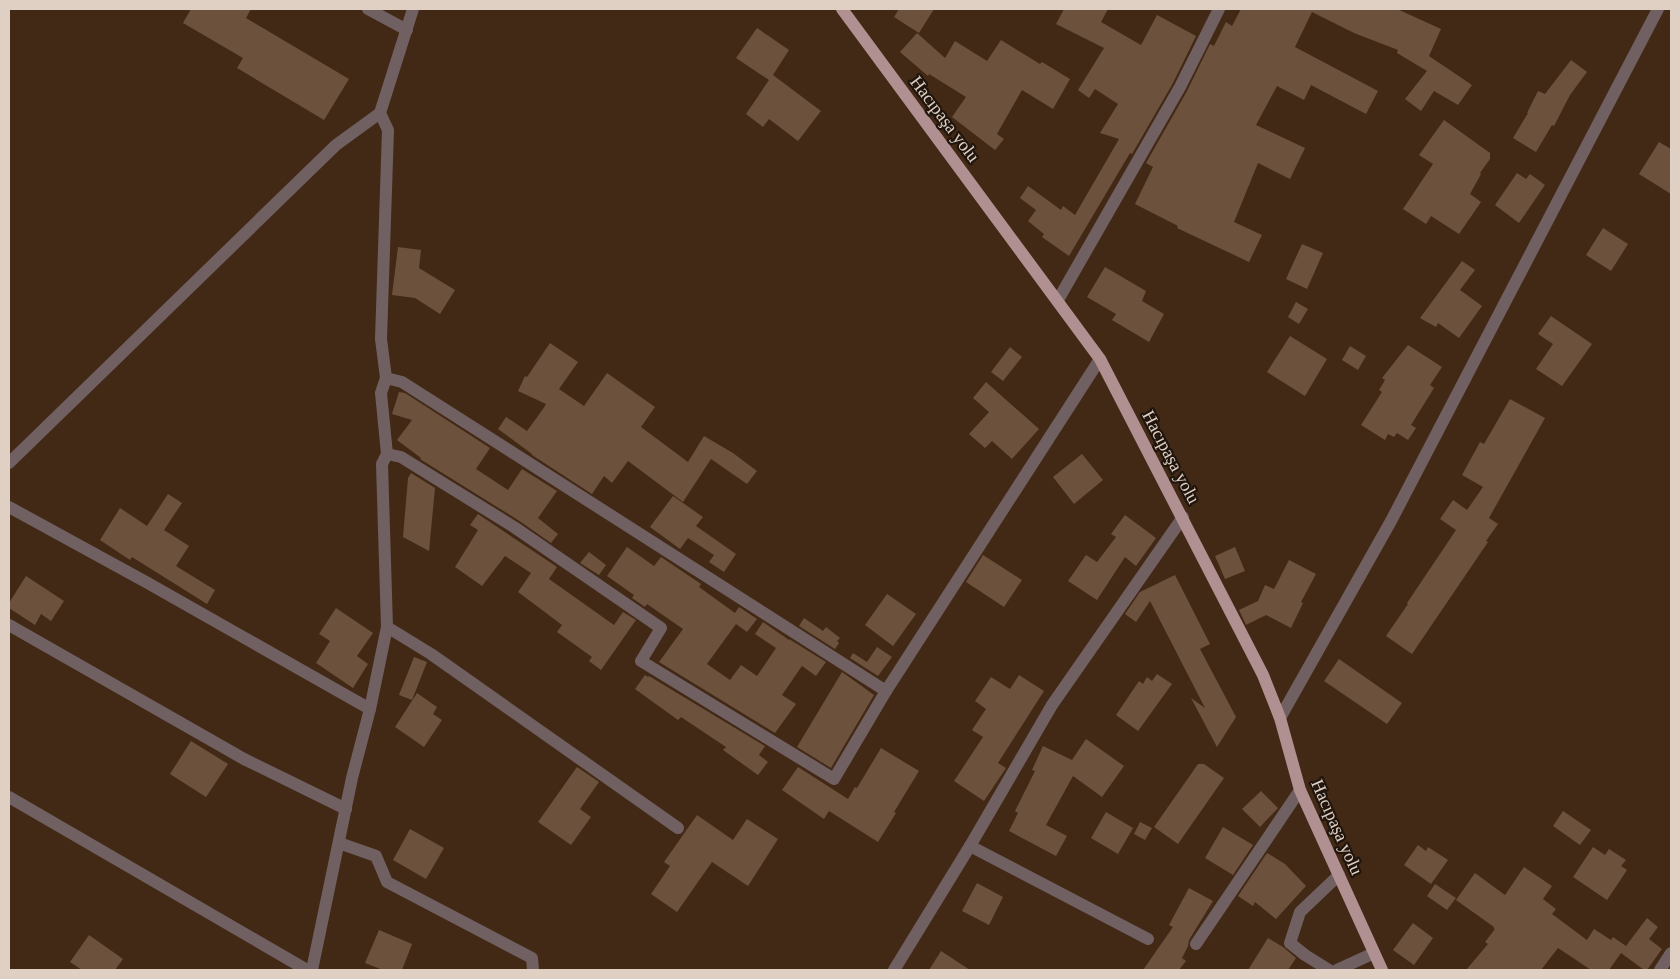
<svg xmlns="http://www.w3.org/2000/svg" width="1680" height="979" font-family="'Times New Roman',serif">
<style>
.building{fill:#6c513d}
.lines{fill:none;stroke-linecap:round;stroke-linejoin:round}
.minor{stroke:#716062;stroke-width:12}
.major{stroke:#b19092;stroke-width:12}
.labels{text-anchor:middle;stroke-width:4.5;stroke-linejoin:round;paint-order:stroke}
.street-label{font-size:18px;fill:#e0d0c4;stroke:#20150d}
</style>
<rect width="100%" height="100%" fill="#422916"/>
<g class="building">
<polygon points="191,9 251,9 246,18 349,79 324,120 237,68 243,58 183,23"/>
<polygon points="899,9 934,9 919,33 894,17"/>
<polygon points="1064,9 1108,9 1101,22 1141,45 1157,15 1196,36 1173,83 1132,154 1130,153 1069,256 1042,237 1044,234 1028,221 1036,210 1020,198 1028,186 1061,210 1063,206 1075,215 1119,139 1100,133 1118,104 1095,89 1089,98 1078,90 1104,48 1056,24"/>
<polygon points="1241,9 1397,9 1441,29 1429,56 1472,85 1458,105 1434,91 1421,111 1405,99 1427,71 1397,53 1398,50 1354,33 1312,12 1295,47 1378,91 1366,114 1311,85 1304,100 1277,86 1256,125 1305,148 1290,179 1258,163 1234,222 1262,235 1249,262 1177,228 1178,226 1135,204 1153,167 1146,163 1187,91 1210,44 1214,46 1226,22 1232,26"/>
<polygon points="757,28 789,50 773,75 821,111 798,141 769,119 763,127 746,114 769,80 736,58"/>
<polygon points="917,33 945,58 955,41 987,61 1001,40 1040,64 1042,62 1070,79 1053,109 1022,90 997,134 1004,139 995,150 952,117 966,97 929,74 928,76 900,52"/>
<polygon points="1571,60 1587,72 1570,95 1554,126 1552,125 1536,152 1513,138 1528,113 1527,113 1538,91 1545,94"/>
<polygon points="1444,120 1490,153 1490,159 1480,173 1481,174 1470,194 1481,202 1459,234 1431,216 1426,224 1403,209 1433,164 1419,155"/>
<polygon points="1659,142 1671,149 1671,194 1639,174"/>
<polygon points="1517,173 1526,179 1530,174 1545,185 1519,223 1495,205"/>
<polygon points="1603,228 1628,244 1611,271 1586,255"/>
<polygon points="1302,244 1323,253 1307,289 1286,279"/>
<polygon points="398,247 421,250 419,268 455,290 440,314 415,298 392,295"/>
<polygon points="1462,261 1475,270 1460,290 1482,306 1459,338 1438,323 1436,327 1420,318"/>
<polygon points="1105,267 1146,291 1142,301 1164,314 1149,342 1112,320 1116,314 1087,297"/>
<polygon points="1296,302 1308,309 1299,324 1288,317"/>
<polygon points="1551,316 1592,344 1562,386 1536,369 1553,344 1538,334"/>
<polygon points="1290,336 1327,359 1305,396 1267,372"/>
<polygon points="550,343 578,362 559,389 584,406 607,373 655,407 641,427 688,462 704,436 733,453 757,471 747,484 711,459 683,502 628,461 612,483 604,476 592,494 532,455 532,454 498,429 506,417 527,431 543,409 546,404 518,391 525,376 527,377"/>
<polygon points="1408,345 1442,367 1430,385 1434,388 1411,425 1416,428 1408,440 1397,433 1394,437 1388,434 1385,440 1361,425 1382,392 1379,390 1385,380 1382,378"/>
<polygon points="1350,346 1366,356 1358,370 1342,360"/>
<polygon points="1010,347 1022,357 1003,381 991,372"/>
<polygon points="986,382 1039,429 1012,459 992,441 985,448 969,434 989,412 973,398"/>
<polygon points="399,392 405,393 490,448 476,469 508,490 522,469 557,491 538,518 558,534 551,543 518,520 420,459 421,458 397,440 412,420 392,414"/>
<polygon points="1510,399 1545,418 1489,518 1498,524 1486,541 1488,542 1412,654 1386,636 1408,604 1407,603 1456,530 1440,519 1453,500 1467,510 1483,487 1462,475 1480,442 1484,444"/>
<polygon points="1082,454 1103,480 1074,504 1053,477"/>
<polygon points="411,473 435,488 429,551 403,537 408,478"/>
<polygon points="168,494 182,503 164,530 189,546 176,566 215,590 207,604 132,557 130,560 100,540 120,508 147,526"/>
<polygon points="673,496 703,517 696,526 736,554 724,572 709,562 714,555 688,538 680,549 650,527"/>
<polygon points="478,514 557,567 549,579 614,625 623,612 636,620 601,670 589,661 592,657 557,632 562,625 518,592 531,573 505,556 482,586 455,567 478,530 470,525"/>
<polygon points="1125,515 1156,538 1136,566 1125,557 1097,600 1068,581 1086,555 1097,562 1116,537 1111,534"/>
<polygon points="627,547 654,566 661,557 701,584 699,587 735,613 739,607 757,619 747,632 736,624 707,664 730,680 741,665 757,676 776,648 755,634 763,622 789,640 789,639 826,662 816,676 802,666 782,695 796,704 775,733 659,662 683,629 647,604 645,607 632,598 634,595 607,576"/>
<polygon points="1235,547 1245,571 1225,579 1215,556"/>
<polygon points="589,552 606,565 599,575 580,563"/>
<polygon points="983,555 1022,580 1004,607 966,582"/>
<polygon points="1289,560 1316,574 1301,602 1303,603 1291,628 1266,615 1246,625 1239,610 1258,601 1265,585 1274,589"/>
<polygon points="1175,575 1210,644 1200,649 1236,717 1217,747 1191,698 1205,708 1150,601 1136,622 1125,614 1140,592"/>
<polygon points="26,576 64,601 51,621 41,614 35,625 9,608 9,603"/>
<polygon points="887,594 916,614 893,646 865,625"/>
<polygon points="336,608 373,633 357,656 368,664 353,688 316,663 330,641 319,634"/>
<polygon points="804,618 823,631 826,627 840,638 837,641 839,643 835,649 799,626"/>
<polygon points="877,647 892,657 878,676 850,658 853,653 867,662"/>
<polygon points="414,657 427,662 412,700 399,695"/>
<polygon points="1339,659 1402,703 1387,724 1324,681"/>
<polygon points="842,672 874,695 831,768 797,747"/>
<polygon points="1157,674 1172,684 1138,731 1116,715 1139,681 1143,684 1147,677 1152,681"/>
<polygon points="645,675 648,677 649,676 765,746 759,755 768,762 758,775 723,750 726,747 681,717 678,720 635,689"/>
<polygon points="1019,675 1044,691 998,763 1006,768 984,801 954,781 983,737 972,730 986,709 975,701 991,677 1010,689"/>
<polygon points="417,693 437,707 433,714 442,720 424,747 395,727"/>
<polygon points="1086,739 1124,766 1102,797 1073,776 1046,825 1067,836 1056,856 1009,831 1018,813 1015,811 1035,771 1032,770 1043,746 1072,760"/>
<polygon points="191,741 228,764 206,797 170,774"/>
<polygon points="881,748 919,771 894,812 896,813 878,842 829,811 824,819 782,790 798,767 848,799 855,787 857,788"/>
<polygon points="1198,764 1204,764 1224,778 1178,844 1154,827"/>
<polygon points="577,767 599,782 580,809 591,817 571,845 538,822"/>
<polygon points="1261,791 1278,808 1260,827 1242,809"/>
<polygon points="1563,811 1591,830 1580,845 1553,826"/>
<polygon points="1106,812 1133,828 1118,854 1091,838"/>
<polygon points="697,815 733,840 747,819 778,839 748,886 712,862 677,912 651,894 670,866 664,862"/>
<polygon points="1140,822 1152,828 1145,840 1134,834"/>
<polygon points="1223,827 1253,845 1233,875 1205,858"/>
<polygon points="410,829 444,848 426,879 393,860"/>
<polygon points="1418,845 1426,851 1428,847 1448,860 1431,884 1404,865"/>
<polygon points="1593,847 1605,855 1609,849 1626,860 1621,866 1627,870 1607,900 1573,877"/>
<polygon points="1267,853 1285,864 1306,886 1276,919 1255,902 1253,906 1238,896"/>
<polygon points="1524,867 1552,886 1543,899 1556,909 1552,914 1587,940 1594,929 1611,940 1613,937 1626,946 1647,918 1658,927 1649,939 1662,949 1647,970 1644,970 1621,953 1609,970 1591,970 1558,948 1541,970 1466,970 1488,944 1485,942 1495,929 1493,928 1494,927 1456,900 1475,873 1505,895"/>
<polygon points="977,883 1003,897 989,925 962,911"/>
<polygon points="1435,884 1456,898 1447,910 1427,896"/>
<polygon points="1189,888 1213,901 1189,940 1188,946 1182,958 1186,961 1179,970 1143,970 1173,927 1169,925"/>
<polygon points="1413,923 1433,938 1414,965 1393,950"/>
<polygon points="379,930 412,944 402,970 383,970 365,963"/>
<polygon points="89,935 123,959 115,970 82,970 70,962"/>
<polygon points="1268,938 1283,947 1296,958 1288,970 1248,970"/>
<polygon points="941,951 970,970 929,970"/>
</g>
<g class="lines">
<g class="minor">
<polyline points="368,9 407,30"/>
<polyline points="1058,300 1180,87 1219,9"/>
<polyline points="386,378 402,382 886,691"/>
<polyline points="387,454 401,457 514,527 661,628 641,661 834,779 886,691 1100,359"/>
<polyline points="9,463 336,145 380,113 413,9"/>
<polyline points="9,507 146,582 370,709"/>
<polyline points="9,625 244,759 346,809"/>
<polyline points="387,627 431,654 678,828"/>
<polyline points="1280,718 1391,521 1658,9"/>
<polyline points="9,797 307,970"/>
<polyline points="339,843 376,856 387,882 532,958 533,970"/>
<polyline points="970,846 1148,939"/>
<polyline points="1196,944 1300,790"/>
<polyline points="312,970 352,778 370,709 387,627 382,464 387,454 381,393 386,378 381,339 388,130 380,113"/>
<polyline points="894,970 970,846 1052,705 1183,517"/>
<polyline points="1329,970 1305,955 1290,943 1300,912 1339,875"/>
<polyline points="1337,970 1374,953"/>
<polyline points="1660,970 1671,953"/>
</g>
<polyline class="major" points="842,9 1100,359 1263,675 1280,718 1300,790 1382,970"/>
</g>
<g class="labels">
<g class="street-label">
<text transform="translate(945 119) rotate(53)" y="6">Hacıpaşa yolu</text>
<text transform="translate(1171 457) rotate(62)" y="6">Hacıpaşa yolu</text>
<text transform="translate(1337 827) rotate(66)" y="6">Hacıpaşa yolu</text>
</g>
</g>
<rect width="1680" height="979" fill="none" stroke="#e0d0c4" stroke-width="20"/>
</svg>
